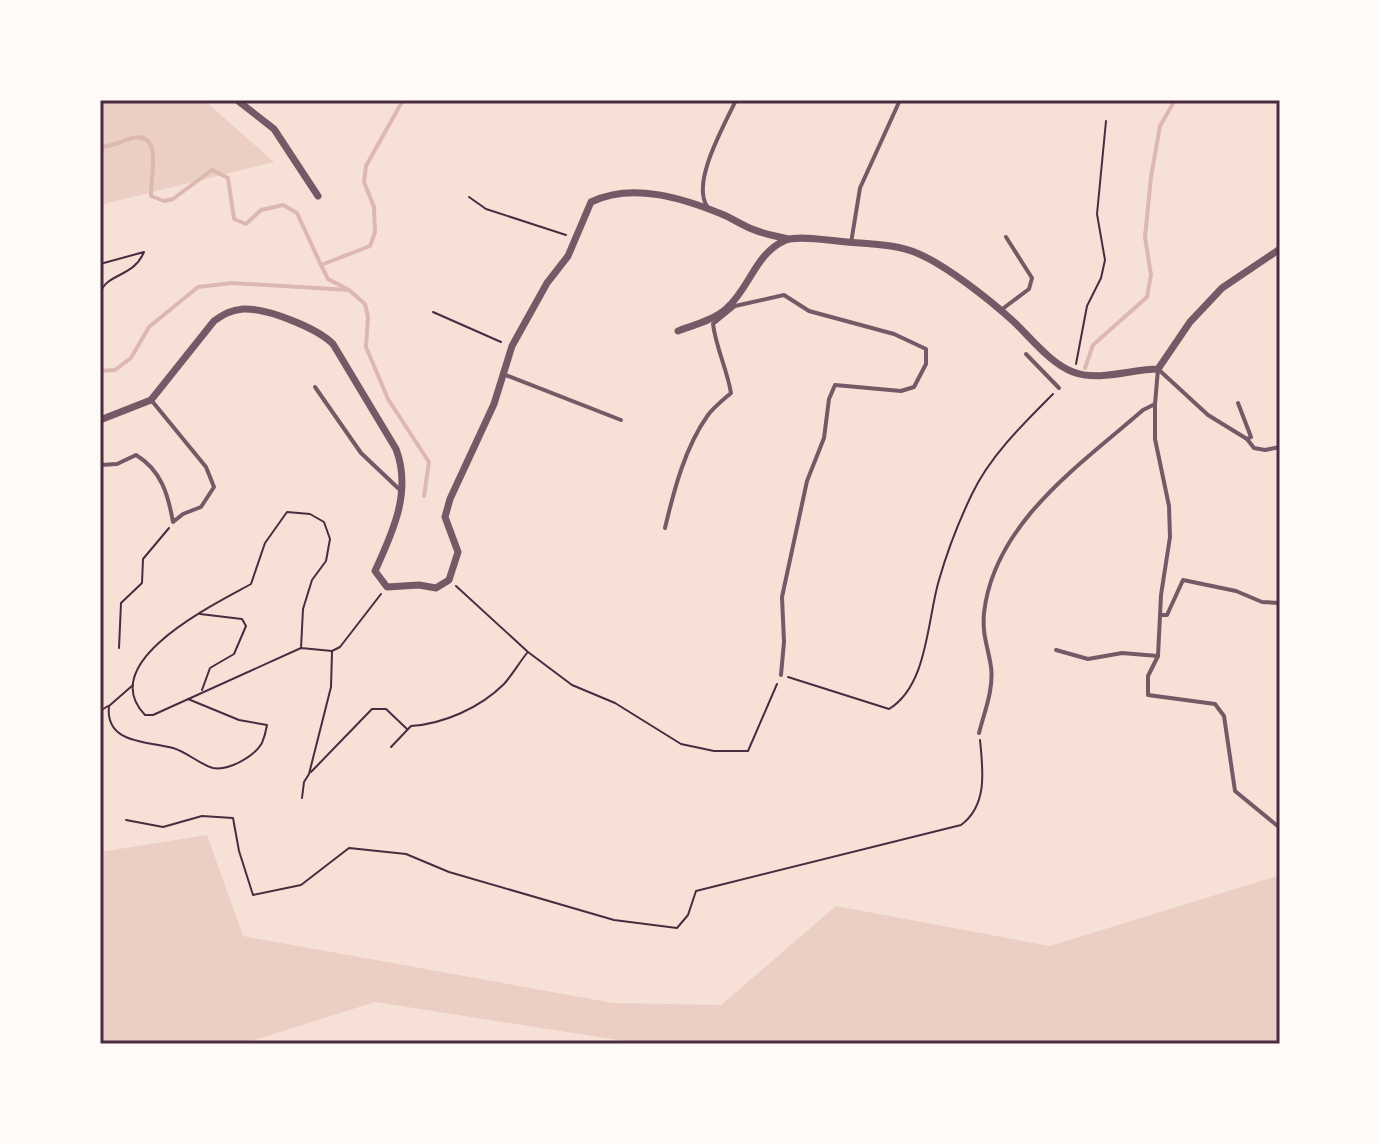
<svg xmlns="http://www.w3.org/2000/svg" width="1380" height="1144" font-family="Ubuntu,sans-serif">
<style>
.green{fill:#ebcfc5}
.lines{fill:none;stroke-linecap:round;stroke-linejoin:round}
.stream{stroke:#dcb8b0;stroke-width:4}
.path{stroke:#4a2c40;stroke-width:2}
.service{stroke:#755966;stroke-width:4}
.minor{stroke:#755966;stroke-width:7}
.neatline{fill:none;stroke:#4a2c40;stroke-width:3}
</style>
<rect width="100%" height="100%" fill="#f7e1d7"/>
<g class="green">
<polygon points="100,100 204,100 274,162 100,205"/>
<polygon points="207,835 243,936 613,1003 721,1005 836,906 1050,946 1280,875 1280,1044 643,1044 375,1002 242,1044 100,1044 100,852"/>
</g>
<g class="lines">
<g class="stream">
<path d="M100,147C112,147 121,141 132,138C164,131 150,178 151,196L164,201L173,199L212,170L228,178L234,219L246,224L261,210L283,205L297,213L321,265L370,246L375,232L374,207L364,182L366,166L403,100"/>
<polyline points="321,265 328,279 349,290 365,304 368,317 366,347 388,399 429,462 424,496"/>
<polyline points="1085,368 1093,345 1147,297 1151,275 1145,237 1151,177 1160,126 1175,100"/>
<polyline points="100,371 115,370 131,358 149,327 198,287 232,283 349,290"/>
</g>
<g class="path">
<polyline points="469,197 486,209 566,235"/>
<path d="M100,264L144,252C133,278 108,272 100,293"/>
<polyline points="433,312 501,342"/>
<polyline points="1076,364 1087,306 1101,278 1105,260 1097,214 1106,121"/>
<polyline points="456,586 528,652 572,685 615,703 681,744 714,751 748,751 777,684"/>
<polyline points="200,614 242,619 246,626 234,654 210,668 202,690"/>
<polyline points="119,648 121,603 142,583 143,559 169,528"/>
<path d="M301,648L153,715H145C94,662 215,604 251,584L265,543L287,512L310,514L324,522L330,539L326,561L312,580L303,609L301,648L332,651L340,647L381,594"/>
<path d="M788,677L889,709C928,685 927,620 939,580C947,552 959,521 972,494C990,456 1024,423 1053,394"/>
<path d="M133,685L109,706C105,744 147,741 173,748C187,752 199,764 213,768C228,771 254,757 262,743C264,738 266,731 267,725L239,720L188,699"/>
<polyline points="100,711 108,706"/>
<path d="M391,747L411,726C443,724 480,708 504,684C512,675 519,663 527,653"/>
<polyline points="311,772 372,709 386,709 407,729"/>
<polyline points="302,798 304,782 309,774 331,687 332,652"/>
<path d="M126,820L163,827L202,816L233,818L239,851L253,895L301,885L349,848L406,854L449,872L614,920L677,928L688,915L696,891L961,825C988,805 983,770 980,740"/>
</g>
<g class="service">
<path d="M707,206C691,182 725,124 736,100"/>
<polyline points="851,243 860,188 900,100"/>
<polyline points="1001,310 1029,289 1032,278 1006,237"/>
<polyline points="1026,354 1059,388"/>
<polyline points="503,374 621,420"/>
<polyline points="315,387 361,453 399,489"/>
<polyline points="1238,403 1251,437 1247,439 1254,448 1265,450 1280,447"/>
<polyline points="1155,404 1155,439 1169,506 1170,537 1161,595 1158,656 1148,676 1148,695 1215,704 1224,716 1235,791 1280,828"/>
<path d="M100,465L117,464L136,455C161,470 168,494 173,522L183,514L201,507L214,487L206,467L152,401"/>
<path d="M665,528C674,490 685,447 708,415C714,407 723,400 731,393C727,369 716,348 713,324L735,306L784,295L809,311L894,334L926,349V364L914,387L901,391L835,385L829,399L824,438L807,481L782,597L784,642L781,675"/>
<polyline points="1160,615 1167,615 1183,580 1236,591 1262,602 1280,603"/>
<polyline points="1056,650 1088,659 1122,653 1158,656"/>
<path d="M979,733C984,713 994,689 991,667C988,646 982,636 984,613C994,523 1080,465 1143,410L1155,404L1158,369L1208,415L1247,439"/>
</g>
<g class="minor">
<polyline points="237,100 274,129 318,196"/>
<path d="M678,331C694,325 714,320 727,308C750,288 755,253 786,240C799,235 832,241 847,242C869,244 898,244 919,254C947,266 990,300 1013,321C1031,338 1050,363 1073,372C1099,382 1132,369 1158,369L1190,322L1222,288L1280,249"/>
<path d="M100,420L151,400L214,321C224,314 231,310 243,309C267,308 317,328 333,344L396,449C412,491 393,532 375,571L387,587L419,585L436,588L449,580L458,552L445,517L450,499L494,404L512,346L547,283L568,256L591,202C632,182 683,198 724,215C733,219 742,225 752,229C763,234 776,236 788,239"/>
</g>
</g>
<rect width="1380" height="1144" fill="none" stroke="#fffaf5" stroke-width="204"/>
<rect x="102" y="102" width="1176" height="940" class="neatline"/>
</svg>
